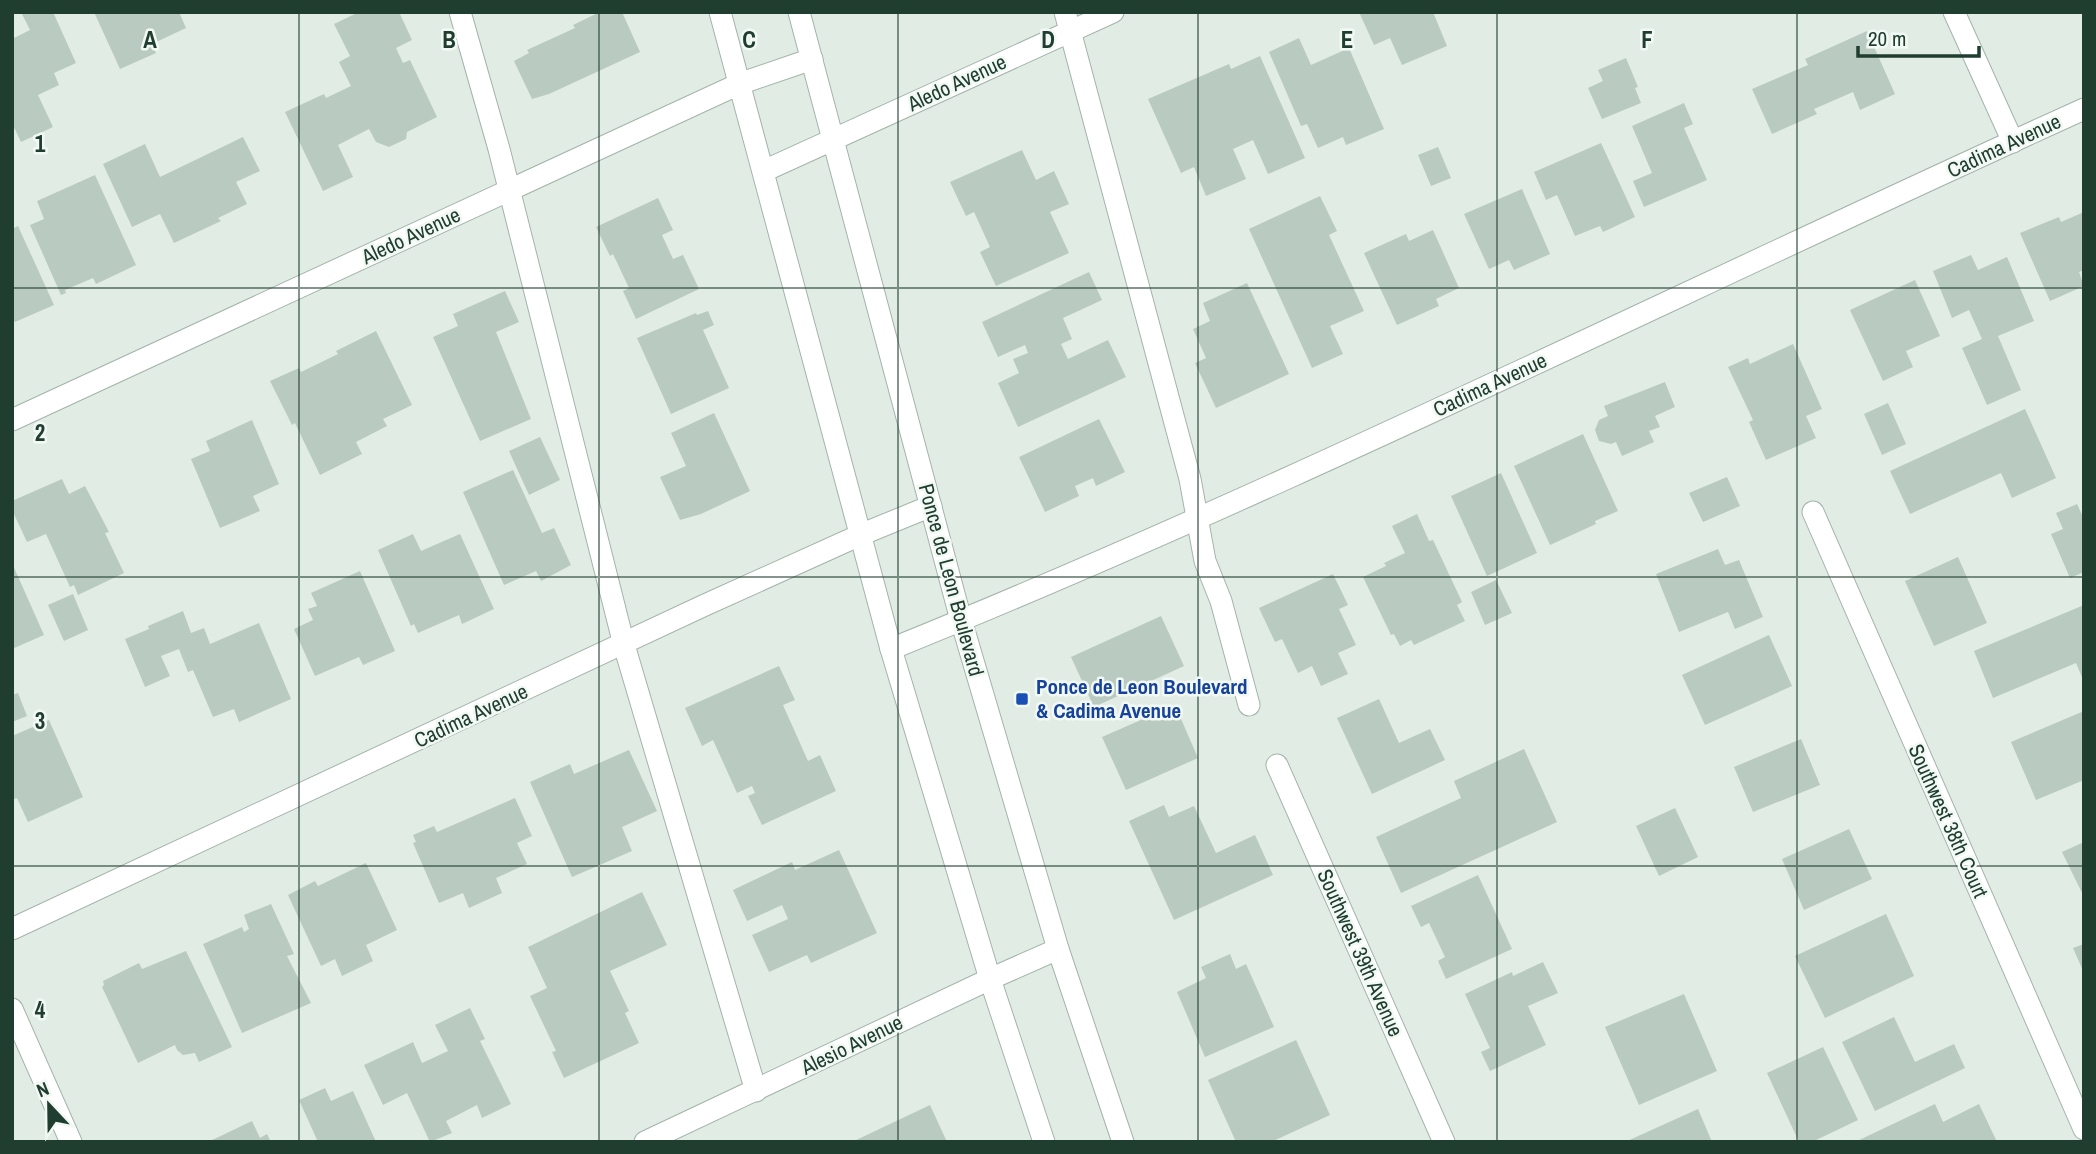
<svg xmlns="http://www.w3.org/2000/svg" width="2096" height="1154" font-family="'Archivo Narrow',sans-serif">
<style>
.building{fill:#b9cac0}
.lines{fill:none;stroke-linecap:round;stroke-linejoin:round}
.minor-casing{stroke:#a3b4ab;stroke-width:23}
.minor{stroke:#fff;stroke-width:21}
.grid{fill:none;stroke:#203e30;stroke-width:2;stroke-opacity:0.55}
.transit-dot{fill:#1a4fb4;stroke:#f2f9f4;stroke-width:2.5}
.labels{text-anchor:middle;stroke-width:5;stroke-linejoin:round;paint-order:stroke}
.street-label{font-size:21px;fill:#203e30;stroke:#f2f9f4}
.transit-label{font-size:21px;font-weight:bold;fill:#164399;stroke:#f2f9f4;text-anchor:start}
.grid-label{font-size:23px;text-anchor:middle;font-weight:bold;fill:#203e30;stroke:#f2f9f4;stroke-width:5;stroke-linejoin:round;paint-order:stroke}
</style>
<rect width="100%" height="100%" fill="#e1ece5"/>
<g class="building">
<polygon points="21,12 53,12 76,63 54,73 59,85 38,95 53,127 21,142 12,123 12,39 30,30"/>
<polygon points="94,12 179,12 186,28 152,44 156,53 120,69"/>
<polygon points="359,12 399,12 412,40 396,48 403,63 410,60 437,117 407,132 406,139 389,147 376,142 369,129 338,145 353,177 323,191 285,112 324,94 326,98 351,86 339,62 350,56 334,24"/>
<polygon points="600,12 622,12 640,52 549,94 532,99 514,61 529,53 527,50 575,28 573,25"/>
<polygon points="1359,12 1433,12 1447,46 1402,65 1390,38 1374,45"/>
<polygon points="1867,31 1895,94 1860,110 1853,92 1814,109 1817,114 1772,134 1752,89 1808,65 1805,59"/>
<polygon points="1299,38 1311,65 1349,48 1384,129 1346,145 1343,137 1318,148 1307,124 1301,126 1269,52"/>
<polygon points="1260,56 1305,158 1268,174 1253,140 1233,149 1246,179 1206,196 1194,167 1181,173 1148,99 1229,64 1231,69"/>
<polygon points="1626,58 1638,87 1635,88 1641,103 1602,119 1588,88 1603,81 1598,70"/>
<polygon points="1684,103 1693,124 1684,128 1707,180 1644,207 1633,181 1652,173 1632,126"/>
<polygon points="243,137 260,171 236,182 247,204 218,218 221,221 174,243 160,214 132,227 103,164 145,144 160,177"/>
<polygon points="1601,143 1635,217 1603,232 1600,226 1575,236 1557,195 1546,200 1534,172"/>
<polygon points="1438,147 1451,178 1431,186 1418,155"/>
<polygon points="1022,150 1036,180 1054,171 1069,204 1050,212 1069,253 996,286 980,252 990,247 974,212 966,216 950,182"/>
<polygon points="95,175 136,265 96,284 93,278 65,290 66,293 61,295 30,225 44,219 37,201"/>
<polygon points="1522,189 1550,254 1514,270 1509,260 1489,269 1464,214"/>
<polygon points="1320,196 1337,231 1329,235 1364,311 1330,326 1343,354 1312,368 1249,229"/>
<polygon points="658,198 673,230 662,235 673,259 683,255 699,289 636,319 623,291 629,288 613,254 610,256 596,227"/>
<polygon points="2084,212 2084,270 2079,272 2084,286 2050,301 2020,233 2059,217 2061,222"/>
<polygon points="18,226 54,305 15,322 12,317 12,229"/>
<polygon points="1433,230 1459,288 1436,299 1439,306 1397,325 1364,253 1406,234 1409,241"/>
<polygon points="1971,255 1978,270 2007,257 2034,321 1998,336 2021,390 1987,405 1962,348 1982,339 1969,310 1952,318 1933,271"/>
<polygon points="1089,272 1102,300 1063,318 1072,339 1061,344 1068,359 1108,340 1126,377 1018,427 998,383 1019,373 1013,359 1028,353 1025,345 998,357 982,322"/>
<polygon points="1915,280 1940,336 1906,351 1913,367 1883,381 1850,310"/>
<polygon points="1247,283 1289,374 1216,408 1195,363 1206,358 1193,329 1210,321 1203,303"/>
<polygon points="505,291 519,322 496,332 531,419 480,441 433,337 458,326 453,314"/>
<polygon points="708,311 714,325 703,330 729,388 671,414 637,338 696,313 697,315"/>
<polygon points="376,331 412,405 383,419 387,426 356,442 362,454 320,475 295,423 292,425 270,381 299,368 301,372 338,354 336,351"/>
<polygon points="1793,344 1822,409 1806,416 1816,438 1766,460 1749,422 1753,420 1728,367 1748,358 1750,364"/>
<polygon points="1665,382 1675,407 1655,416 1660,427 1649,431 1654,442 1622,456 1616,442 1611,444 1599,441 1595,430 1599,420 1608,416 1604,406"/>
<polygon points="1888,403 1906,444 1882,455 1864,414"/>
<polygon points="2025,409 2056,478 2012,498 2001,473 1910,514 1890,471"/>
<polygon points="714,413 750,491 701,514 680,520 660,477 686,466 671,433"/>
<polygon points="1099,419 1125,472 1096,486 1093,478 1075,486 1079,496 1045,512 1019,457"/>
<polygon points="252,420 279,484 253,496 260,511 220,528 191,459 210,451 206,441"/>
<polygon points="1583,434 1618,511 1595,521 1596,524 1550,545 1514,466"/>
<polygon points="540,437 560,480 529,495 509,451"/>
<polygon points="513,470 542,533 554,528 571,565 541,581 536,571 504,585 463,492"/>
<polygon points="1501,473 1537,553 1487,576 1451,496"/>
<polygon points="1727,477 1740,506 1703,522 1689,493"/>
<polygon points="62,479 69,494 85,486 109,532 105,533 124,573 78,595 74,585 70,587 46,534 27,542 12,510 12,501"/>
<polygon points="2077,504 2084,519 2084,572 2070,578 2051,534 2063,529 2056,513"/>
<polygon points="1417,514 1429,541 1433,540 1462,602 1457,605 1465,621 1414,645 1411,640 1400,646 1394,634 1391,635 1363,577 1386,566 1384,563 1405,553 1392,526"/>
<polygon points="413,534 421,551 460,534 494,609 462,624 459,615 418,633 414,624 411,626 378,550"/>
<polygon points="1718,549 1725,565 1739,560 1763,617 1735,629 1728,612 1679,632 1656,574"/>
<polygon points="1958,557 1987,623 1934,646 1905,581"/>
<polygon points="12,563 44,635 12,649"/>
<polygon points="360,571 395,651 363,665 359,657 315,676 294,629 313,620 308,609 317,606 311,593"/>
<polygon points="1333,574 1348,605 1339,609 1356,645 1338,653 1348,674 1321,686 1312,666 1298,673 1282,639 1275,642 1259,608"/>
<polygon points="1496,580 1512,613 1485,625 1471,592"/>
<polygon points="73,594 88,630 64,641 48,605"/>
<polygon points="2084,605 2084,682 2076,663 1993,698 1974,651"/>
<polygon points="183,611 191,633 204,628 210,644 259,623 291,699 239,722 234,709 213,717 193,670 188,672 179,649 161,656 170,676 145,687 125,639 149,629 148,626"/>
<polygon points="1161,616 1184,666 1094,707 1071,657"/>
<polygon points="1769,635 1792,686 1705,725 1682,675"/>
<polygon points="779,666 795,700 783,705 808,761 820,755 836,791 762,825 748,796 755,793 752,786 737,793 713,740 702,746 685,708"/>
<polygon points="18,693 27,716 12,722 12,695"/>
<polygon points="1379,699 1399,743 1430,729 1445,760 1372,794 1337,718"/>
<polygon points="1175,705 1198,758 1126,790 1102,737"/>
<polygon points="2084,711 2084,780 2036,800 2011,742"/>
<polygon points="49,720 83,797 28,822 17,798 12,800 12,736"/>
<polygon points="1801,739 1820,785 1753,812 1734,767"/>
<polygon points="1524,749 1557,822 1401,893 1376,837 1461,798 1454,781"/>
<polygon points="629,750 657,811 622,827 632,851 572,877 530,782 570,764 574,774"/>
<polygon points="515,798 532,836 517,843 527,864 496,878 502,893 469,908 463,893 439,903 413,843 416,842 413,835 434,826 437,832"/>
<polygon points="1164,805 1169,817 1194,806 1216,853 1255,835 1273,875 1174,920 1129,821"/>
<polygon points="1675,808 1698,857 1659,876 1636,826"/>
<polygon points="1849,829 1872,879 1804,910 1782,859"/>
<polygon points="2084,842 2084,897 2062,852"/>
<polygon points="839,850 877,933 811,963 807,955 769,972 752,935 788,919 782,905 747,921 733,890 792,862 795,870"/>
<polygon points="366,863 397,930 366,945 373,961 342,976 335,959 321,966 288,895 315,881 318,886"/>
<polygon points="1478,875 1512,949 1446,979 1438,961 1445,957 1429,923 1421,927 1411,906"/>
<polygon points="642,892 667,945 610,971 629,1011 625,1013 639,1043 564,1078 552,1052 556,1051 530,996 547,988 528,947"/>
<polygon points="271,904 294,954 287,956 311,1003 242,1033 203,944 242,927 244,932 249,929 244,915"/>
<polygon points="1886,914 1914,976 1825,1018 1795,956"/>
<polygon points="2084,944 2084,973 2073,948"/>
<polygon points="186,951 232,1047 199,1062 195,1053 183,1055 177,1050 175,1045 138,1063 102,987 104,985 103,981 139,963 142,969"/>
<polygon points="1230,954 1236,969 1246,964 1274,1027 1205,1057 1177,992 1206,978 1201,967"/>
<polygon points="1543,962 1558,993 1528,1006 1546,1045 1490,1071 1481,1052 1490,1048 1465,994 1512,972 1513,976"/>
<polygon points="1684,994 1717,1071 1639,1105 1605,1027"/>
<polygon points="470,1008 485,1039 480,1041 511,1104 482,1118 477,1105 446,1121 452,1133 430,1142 407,1093 383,1105 364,1065 413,1042 422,1063 448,1051 435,1025"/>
<polygon points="1894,1017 1915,1062 1954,1044 1965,1068 1875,1111 1842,1042"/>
<polygon points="1296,1040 1330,1115 1271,1142 1236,1142 1208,1080"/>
<polygon points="1823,1047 1858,1120 1812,1142 1799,1142 1767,1073"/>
<polygon points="325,1088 331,1101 353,1091 376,1142 318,1142 299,1100"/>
<polygon points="1935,1104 1943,1122 1979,1104 1997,1142 1855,1142"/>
<polygon points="930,1105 947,1142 852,1142"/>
<polygon points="1698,1109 1712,1142 1625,1142"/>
<polygon points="252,1121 260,1138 267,1134 271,1142 208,1142"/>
</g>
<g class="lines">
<g class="minor-casing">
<g id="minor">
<polyline points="460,12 499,149 624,645 756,1091"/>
<polyline points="720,12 891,649 990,979 1044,1142"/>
<polyline points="799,12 961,620 1058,949 1123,1142"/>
<polyline points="1065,12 1190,479 1205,561 1221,601 1249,705"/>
<polyline points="1954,12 2013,142"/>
<polyline points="764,171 1113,12"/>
<polyline points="12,420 700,102 739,84 812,59"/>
<polyline points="1813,512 2084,1129"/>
<path d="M891,649C1296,485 1686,289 2084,109"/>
<polyline points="1277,765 1444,1142"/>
<polyline points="12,929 705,605 860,535 931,506"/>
<polyline points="12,1009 71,1142"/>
<polyline points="645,1142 990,979 1058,949"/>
</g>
</g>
<use href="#minor" class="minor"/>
</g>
<path class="grid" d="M299,12V1142M599,12V1142M898,12V1142M1198,12V1142M1497,12V1142M1797,12V1142M12,288H2084M12,577H2084M12,866H2084"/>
<rect class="transit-dot" x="1015" y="692" width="14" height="14" rx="3.5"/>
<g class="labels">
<g class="street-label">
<text transform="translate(957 83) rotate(-25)" y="7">Aledo Avenue</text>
<text transform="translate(2004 146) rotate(-25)" y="7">Cadima Avenue</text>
<text transform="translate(411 236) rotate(-25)" y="7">Aledo Avenue</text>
<text transform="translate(1490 385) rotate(-25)" y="7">Cadima Avenue</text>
<text transform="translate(951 580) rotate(75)" y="7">Ponce de Leon Boulevard</text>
<text transform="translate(471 716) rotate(-25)" y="7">Cadima Avenue</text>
<text transform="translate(1948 821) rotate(66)" y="7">Southwest 38th Court</text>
<text transform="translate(1360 953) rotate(66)" y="7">Southwest 39th Avenue</text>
<text transform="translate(852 1045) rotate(-26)" y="7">Alesio Avenue</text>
</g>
<g class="transit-label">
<text x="1036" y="694">Ponce de Leon Boulevard<tspan x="1036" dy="24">&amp; Cadima Avenue</tspan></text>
</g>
</g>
<g class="grid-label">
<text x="150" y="48">A</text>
<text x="449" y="48">B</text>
<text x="749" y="48">C</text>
<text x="1048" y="48">D</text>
<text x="1347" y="48">E</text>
<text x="1647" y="48">F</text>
<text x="40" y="152">1</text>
<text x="40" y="441">2</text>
<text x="40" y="729">3</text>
<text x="40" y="1018">4</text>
</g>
<rect width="2096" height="1154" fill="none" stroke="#203e30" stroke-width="28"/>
<g transform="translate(49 1105) rotate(338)" stroke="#f2f9f4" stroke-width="5" paint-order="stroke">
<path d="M0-5L12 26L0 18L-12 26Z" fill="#203e30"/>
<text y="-10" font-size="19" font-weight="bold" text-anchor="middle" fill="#203e30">N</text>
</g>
<path d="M1858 46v10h121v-10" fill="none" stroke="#203e30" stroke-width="3.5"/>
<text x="1868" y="46" font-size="21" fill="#203e30" stroke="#f2f9f4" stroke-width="5" paint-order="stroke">20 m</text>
</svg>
